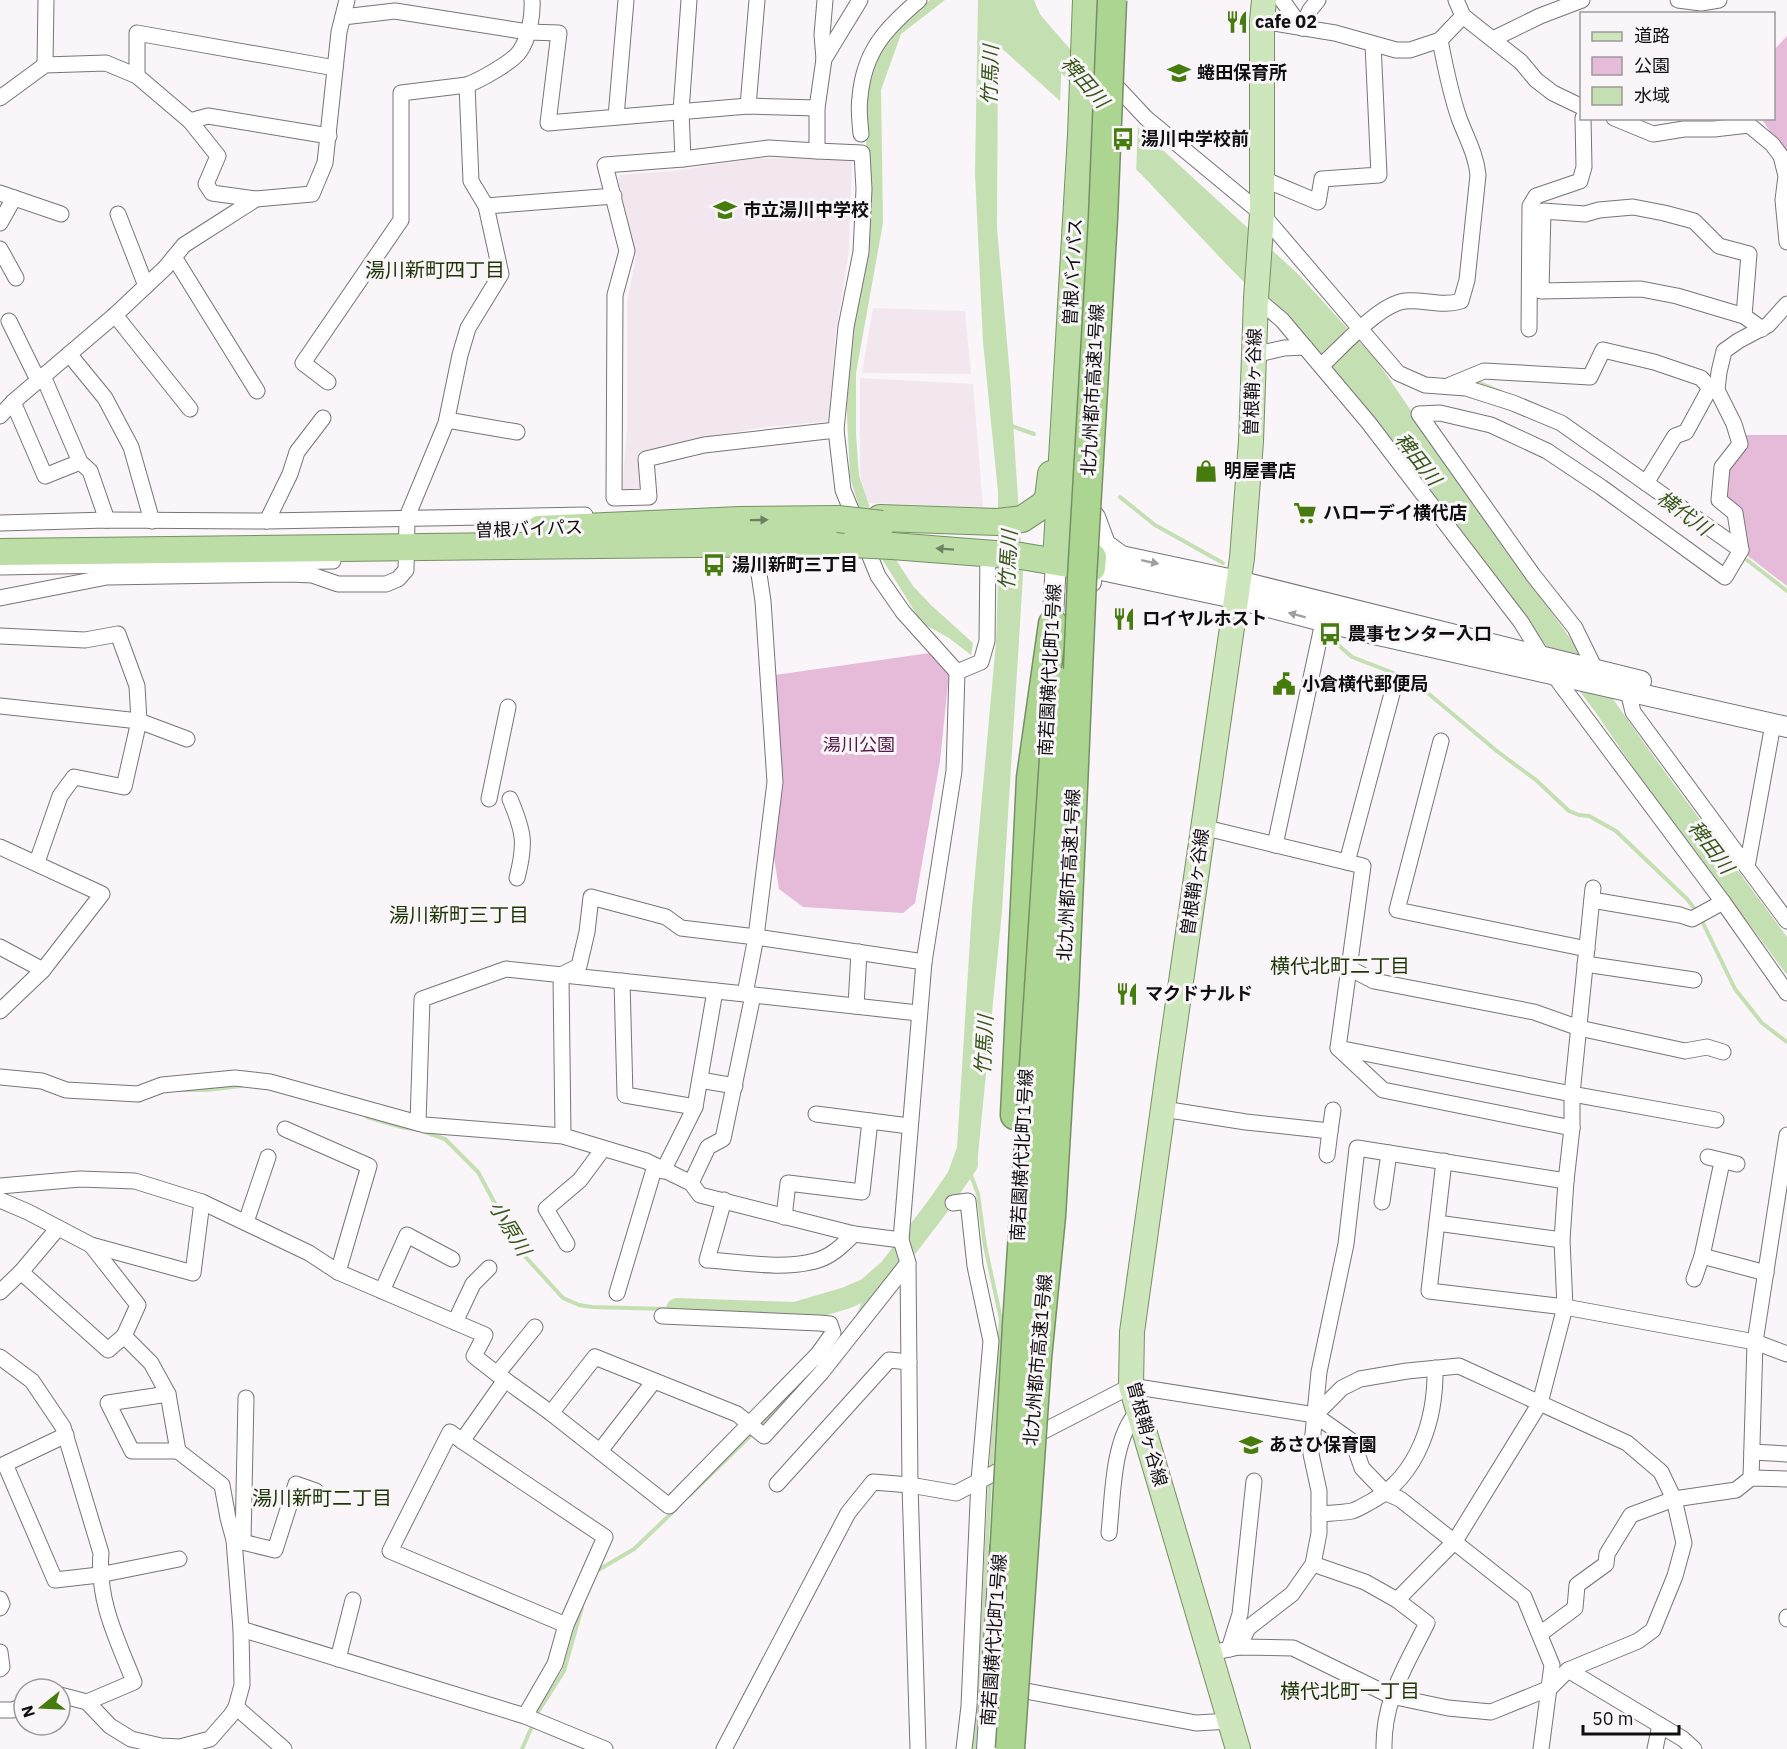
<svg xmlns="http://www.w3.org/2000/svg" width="1787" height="1749" font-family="'IBM Plex Sans','Noto Sans JP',sans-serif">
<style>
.built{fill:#f2e7ee}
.green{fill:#e6bbda}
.water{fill:#c4e0b3}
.pier{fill:#f9f5f8}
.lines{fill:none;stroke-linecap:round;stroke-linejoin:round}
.stream{stroke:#c4e0b3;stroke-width:4}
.river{stroke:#c4e0b3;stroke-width:22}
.minor-casing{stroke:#787477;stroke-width:17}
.tertiary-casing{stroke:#787477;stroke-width:22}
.primary-casing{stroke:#759063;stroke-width:26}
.trunk-casing{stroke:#759063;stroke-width:28}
.motorway-casing{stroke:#759063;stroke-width:31}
.minor{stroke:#fff;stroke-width:15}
.tertiary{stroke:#fff;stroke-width:20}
.primary{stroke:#cde6bc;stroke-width:24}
.trunk{stroke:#bcdea6;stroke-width:26}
.motorway{stroke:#abd590;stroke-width:28}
.trunk-bridge-casing{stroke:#759063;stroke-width:28;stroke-linecap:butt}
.motorway-bridge-casing{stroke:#759063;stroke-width:31;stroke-linecap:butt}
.trunk-bridge{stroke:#bcdea6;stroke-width:26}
.motorway-bridge{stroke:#abd590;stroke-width:28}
.oneway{fill:#6f8162}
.oneway2{fill:#9f9f9f}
.labels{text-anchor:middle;stroke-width:6;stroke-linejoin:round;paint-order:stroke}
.poi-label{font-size:18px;font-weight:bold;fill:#100f10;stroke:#f9f5f8;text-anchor:start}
.street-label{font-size:18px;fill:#100f10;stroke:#f9f5f8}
.park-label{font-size:18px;fill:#511b45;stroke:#f9f5f8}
.water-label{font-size:20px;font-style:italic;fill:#355719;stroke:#f9f5f8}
.neighbourhood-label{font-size:20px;fill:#1c3504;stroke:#f9f5f8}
</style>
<rect width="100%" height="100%" fill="#f9f5f8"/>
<g class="built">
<polygon points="758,158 852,159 849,251 835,339 829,421 766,427 698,438 643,455 645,493 622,493 627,429 627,302 636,256 618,178 620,175 673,171"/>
<polygon points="873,308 965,311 971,374 862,373"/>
<polygon points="860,378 973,384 983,507 868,503 860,475"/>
</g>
<g class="green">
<polygon points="1787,36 1787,168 1782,150 1762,119 1774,118 1774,50"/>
<polygon points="1746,435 1787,435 1787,586 1744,553 1724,500 1725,469 1734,460"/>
<polygon points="930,653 949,674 940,761 915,903 903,913 803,907 779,889 771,838 775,675"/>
</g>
<g class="water">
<polygon points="930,0 945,0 901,34 881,90 883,223 856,373 856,435 859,475 878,532 913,586 931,605 973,643 971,655 949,638 922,623 867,535 850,477 845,375 869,203 864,97 870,72 894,30"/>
<polygon points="978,0 1034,0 1056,52 1298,274 1377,361 1480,511 1659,764 1787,937 1787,975 1639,776 1596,713 1405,456 1347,386 1230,268 1141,174 998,45 997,228 1010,376 1023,576 1002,911 977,1165 971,1179 950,1188 945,1181 957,1147 972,908 996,642 998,578 998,492 983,342 975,174"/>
</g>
<polygon class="pier" points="1062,53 1138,121 1136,174 1060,105"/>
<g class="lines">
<g class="stream">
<polyline points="1475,381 1501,392"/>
<polyline points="1009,425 1034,434"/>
<polyline points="1120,497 1155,525 1223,563"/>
<polyline points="1747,560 1787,591"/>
<polyline points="1335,642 1352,657 1404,677 1417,684 1498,752 1536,780 1569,811 1579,815 1589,816 1616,831 1687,899 1697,912"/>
<polyline points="1701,919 1735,989 1762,1023 1787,1042"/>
<polyline points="180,1090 207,1090 241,1086"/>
<polyline points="367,1117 401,1127 418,1130"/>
<polyline points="425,1132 445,1139 478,1172 521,1252 563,1298 579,1305 592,1307 666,1309"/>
<polyline points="971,1175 978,1194 985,1246 1001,1319 991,1470"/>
<polyline points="858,1316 871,1286"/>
<polyline points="758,1427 809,1374"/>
<polyline points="690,1495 753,1433"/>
<polyline points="595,1572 634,1549 676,1509"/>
<polyline points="536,1715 564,1671 582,1607"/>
<polyline points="522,1749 534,1722"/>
<polyline points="974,1749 981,1666 990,1480"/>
</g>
<g class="river">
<polyline points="1013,0 1083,81"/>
<polyline points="677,1309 795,1313 846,1298 867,1289 890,1269 938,1206 967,1164"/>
</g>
<g class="minor-casing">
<g id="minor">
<polyline points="1282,0 1302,28"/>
<polyline points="1456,0 1463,16 1521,62 1536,80 1553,93 1582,107"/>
<polyline points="1678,0 1701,3 1719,0"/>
<polyline points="343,17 395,11 528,32 559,33 548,123 748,106 817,108"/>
<polyline points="1262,21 1335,33 1396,50 1410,50 1440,40 1463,16"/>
<polyline points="1302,28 1310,10 1318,0"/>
<polyline points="1493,39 1540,16 1582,0"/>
<polyline points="824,59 822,35 825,0"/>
<polyline points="45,65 46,0"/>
<polyline points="137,76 137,33 335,68"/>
<polyline points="1117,87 1146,118 1262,214 1398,373 1425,385 1466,388 1513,403 1561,423 1741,550 1725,577 1601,487 1547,451 1491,425 1440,413 1419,414 1533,575 1575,628 1596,671"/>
<polyline points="0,98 45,65 106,63 137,76 190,121 218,156 206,184 212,193 256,199 312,194 325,163 339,32 347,0"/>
<polyline points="748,106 757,0"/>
<polyline points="616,117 626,0"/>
<polyline points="1614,118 1653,134 1684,129 1714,129 1749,125 1772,144 1781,156 1786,176 1783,200 1787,242"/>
<polyline points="190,121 208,116 329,136"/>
<path d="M861,134C860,122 858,109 860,97C864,51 886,28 919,0"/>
<polyline points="817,151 862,153 864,189 861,252 846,327 836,430 843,490 878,576 903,612 957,672"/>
<polyline points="683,159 681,111 689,0"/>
<polyline points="1261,178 1318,202 1322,179 1379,175 1373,44"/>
<polyline points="0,193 61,214"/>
<polyline points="486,206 614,196"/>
<polyline points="118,214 146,286"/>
<polyline points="0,223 14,198"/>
<polyline points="0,249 16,278"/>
<polyline points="174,257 257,391"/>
<polyline points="1256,298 1282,320 1368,422 1521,622 1553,674 1723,902 1787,993"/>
<polyline points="115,315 190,409"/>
<polyline points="1744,316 1677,296 1641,289 1541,291 1543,211 1585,214 1599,210 1633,207 1664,213 1694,221 1719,246 1749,254 1744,316 1762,329"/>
<polyline points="9,321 35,374 43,376 80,462 45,476 13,402"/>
<polyline points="1529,329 1530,206 1536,196 1580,181 1584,167 1583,118"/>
<polyline points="69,354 105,398 131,447 152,521"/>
<polyline points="1254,355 1284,348 1305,347"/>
<path d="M1321,366C1341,348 1379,304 1405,301C1424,299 1442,307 1461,301L1467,280L1478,175C1476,154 1466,137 1459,118C1450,92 1445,66 1440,40"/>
<polyline points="328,382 303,363 401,220 401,93 467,85"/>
<polyline points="1450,385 1484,371 1590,377 1603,350 1654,362 1701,378 1710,388"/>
<polyline points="0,416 13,402 115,315 165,268 184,245 256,199"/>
<polyline points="447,420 517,432"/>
<polyline points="836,430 704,445 646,459 649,497 614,498 615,295 627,251 605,165 683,159 769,148 817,151 817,108 824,59 860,0"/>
<polyline points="80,462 90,471 107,520"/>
<polyline points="1646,483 1675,436 1686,432 1710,388 1717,390"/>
<polyline points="267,521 290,474 297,452 323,418"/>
<polyline points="0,523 107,520 267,521 585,515"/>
<polyline points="1741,550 1735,513 1719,500 1722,467 1740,444 1734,424 1717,390 1719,372 1724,351 1738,341 1768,325 1787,304"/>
<polyline points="756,554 763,601 775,782 756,937 745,994 918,1013"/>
<polyline points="0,567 333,561"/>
<path d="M0,598L107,577L290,574L312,575L338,584H386L398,579L406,570L407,517L446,423L460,355L468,328L501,274L486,206L471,181L467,85C480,80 513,62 520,51C529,38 533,15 532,0"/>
<polyline points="0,636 85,640 118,634 137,686 139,721 187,739"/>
<polyline points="1628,691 1633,712 1747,867 1773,724"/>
<polyline points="0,706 139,721 124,787 74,777 60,796 37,862"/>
<polyline points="1441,741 1397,910 1587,949"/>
<polyline points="489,799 508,707"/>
<path d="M510,799C524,832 526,843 517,878"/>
<polyline points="1202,827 1363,866 1338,1048 1572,1094 1716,1120"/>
<polyline points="1275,845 1323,622"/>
<polyline points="0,847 102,894 43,970 0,1011"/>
<polyline points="1347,862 1394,686"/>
<polyline points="1747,867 1787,921"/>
<polyline points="1592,900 1680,915 1692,919 1723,902"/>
<polyline points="0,947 43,970"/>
<polyline points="1585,964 1694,980"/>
<polyline points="1349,968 1374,981 1534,1012 1579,1028 1685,1051 1707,1047 1723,1052"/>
<polyline points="622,981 625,1095 695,1107"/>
<polyline points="856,1006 859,952"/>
<polyline points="1338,1048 1383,1090 1572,1128"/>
<polyline points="0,1077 42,1081 66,1090 138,1094 162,1085 235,1078 270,1082 425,1125 563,1136 646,1161 691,1183 700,1195 854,1234 901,1240"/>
<polyline points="700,1080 735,1086"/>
<polyline points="1163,1109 1246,1122 1330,1131 1333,1110"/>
<polyline points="816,1114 909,1126"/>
<polyline points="418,1123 422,999 506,969 745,994"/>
<polyline points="285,1129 369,1166 338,1272"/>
<polyline points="563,1136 561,975 579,966 587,932 591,897 666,917 681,928 756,937 924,962"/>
<polyline points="1327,1155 1330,1131"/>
<polyline points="1708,1157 1737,1164"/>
<polyline points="1444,1161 1429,1291 1565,1307 1755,1342 1787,1354"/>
<polyline points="1722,1162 1702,1256 1766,1273"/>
<polyline points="663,1171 695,1107 715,991"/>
<polyline points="691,1183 708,1147 723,1139 753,995"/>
<polyline points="0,1186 80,1179 135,1181 202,1202 309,1253 338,1272 485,1335 474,1356 497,1374"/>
<polyline points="0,1200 28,1212 91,1245 193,1273 202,1202"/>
<path d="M724,1200L707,1260C742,1262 781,1270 815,1261C831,1257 843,1245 854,1234"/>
<polyline points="1382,1202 1389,1153"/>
<polyline points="953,1203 968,1201 975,1266 991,1341 979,1480 969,1706 964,1749"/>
<polyline points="784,1217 788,1183 862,1192 870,1121"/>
<polyline points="246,1222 268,1157"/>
<polyline points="1437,1223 1562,1240"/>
<polyline points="567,1244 546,1209 580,1180 603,1149"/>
<polyline points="21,1272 108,1350 124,1336"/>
<polyline points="1694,1279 1702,1256"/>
<polyline points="382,1291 407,1235 452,1259"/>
<polyline points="0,1292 21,1272 58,1228"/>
<polyline points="617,1293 655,1166"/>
<polyline points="455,1322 473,1284 489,1268"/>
<polyline points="535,1327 497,1374 551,1413 595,1357 737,1414 764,1436 821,1373 908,1263"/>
<path d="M0,1357L32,1381L63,1427L101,1553C97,1601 117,1639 134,1682L87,1702"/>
<polyline points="505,1380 462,1441 450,1432 390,1551 566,1625 555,1664 525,1716"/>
<polyline points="168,1394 108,1403 132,1451 178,1451"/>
<polyline points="551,1413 669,1506 818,1354 833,1333 830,1324 819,1323 662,1316"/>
<polyline points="66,1435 5,1464 55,1580 99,1575 179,1559"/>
<polyline points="462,1441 605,1537 566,1625"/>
<polyline points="1032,1441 1038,1434 1131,1386 1315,1415 1353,1442 1362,1468 1386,1493 1400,1499 1524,1597 1552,1665 1541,1749"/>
<polyline points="600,1451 654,1381"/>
<polyline points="1752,1452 1787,1454"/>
<polyline points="1751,1478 1755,1342 1787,1135"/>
<polyline points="777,1484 889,1360 909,1362"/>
<path d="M1319,1514C1329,1513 1341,1513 1352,1511C1359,1509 1366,1504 1372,1501C1419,1475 1436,1418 1435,1368"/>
<path d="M1109,1533C1113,1496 1112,1439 1138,1411"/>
<polyline points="234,1540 275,1550 296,1484 316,1491"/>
<polyline points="243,1542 246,1398"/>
<polyline points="1313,1564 1365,1582 1397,1600"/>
<polyline points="0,1599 2,1604 0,1608"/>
<polyline points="1787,1617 1787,1619"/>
<polyline points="241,1629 525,1716 605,1749"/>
<polyline points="1540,1634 1575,1608 1577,1585 1606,1564 1607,1554 1631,1515 1674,1499 1736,1490 1751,1478 1787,1479"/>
<polyline points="1239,1647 1248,1628 1292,1594 1313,1564 1319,1533 1319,1491 1311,1454 1319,1372 1346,1244 1357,1148 1566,1181"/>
<polyline points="1229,1649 1240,1614 1254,1481"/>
<polyline points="0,1652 2,1667 0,1669"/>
<polyline points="1211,1653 1239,1647 1293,1648 1391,1696 1448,1708 1491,1712 1550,1688 1568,1670 1638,1641 1653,1630 1675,1576 1684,1543 1674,1499 1661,1472 1627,1443 1459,1366 1407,1371 1360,1379 1342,1388 1315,1415"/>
<polyline points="338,1659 353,1600"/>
<polyline points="1568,1670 1683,1739 1694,1749"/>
<polyline points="1016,1689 1196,1723 1230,1721"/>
<polyline points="60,1695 87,1702 110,1726 131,1739 161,1746 180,1747 210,1739 231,1715 236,1707 242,1685 241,1629 234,1540 228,1518 222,1485 178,1451 168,1394 151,1363 124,1336 138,1305 91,1245"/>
<polyline points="236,1707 284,1749"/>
<polyline points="0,1710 13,1710 24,1705"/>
<polyline points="724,1749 848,1513 873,1482 910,1485 956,1493 1006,1467 1010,1462"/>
<polyline points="918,1749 910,1485 908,1263 901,1240 924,962 954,771 957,672 981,662 987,641 988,552"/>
<path d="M1384,1749C1383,1699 1406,1666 1427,1623L1397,1600L1455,1541L1540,1403L1565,1307L1562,1240L1566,1181L1572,1128V1094L1593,888"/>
<polyline points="1655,1749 1660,1725"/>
</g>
</g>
<g class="tertiary-casing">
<g id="tertiary">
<polyline points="1095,517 1105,544 1120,555"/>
<polyline points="1093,550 1238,581 1641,681"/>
<polyline points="1091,582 1092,568 1234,598 1365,632 1787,727"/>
<polyline points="1052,635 1056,561"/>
<polyline points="987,1749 1000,1548"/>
</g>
</g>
<g class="primary-casing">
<polyline id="primary" points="1238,1749 1131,1386 1132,1332 1169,1065 1242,558 1251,441 1256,298 1262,214 1262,21 1264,0"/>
</g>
<g class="trunk-casing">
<g id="trunk">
<polyline points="880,518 998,522 1022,519 1043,505 1048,498 1051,474"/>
<polyline points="539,529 740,520 838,519"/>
<polyline points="892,546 1021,556 1092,568 1093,557"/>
<polyline points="0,552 777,543 852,544"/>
<polyline points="1056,561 1081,135 1086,0"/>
</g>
</g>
<g class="motorway-casing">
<polyline id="motorway" points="1015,1115 1031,778 1053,624"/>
</g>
<use href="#minor" class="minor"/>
<use href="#tertiary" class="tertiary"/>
<use href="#primary" class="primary"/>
<use href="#trunk" class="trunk"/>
<use href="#motorway" class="motorway"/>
<g class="trunk-bridge-casing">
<g id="trunk-bridge">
<polyline points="838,519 882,524"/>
<polyline points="852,544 892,546"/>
</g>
</g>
<g class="motorway-bridge-casing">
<g id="motorway-bridge">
<polyline points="1004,1561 1017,1325 1059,682"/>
<polyline points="1010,1749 1037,1358 1051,1216 1064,996 1082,578 1103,218 1112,0"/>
</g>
</g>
<use href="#trunk-bridge" class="trunk-bridge"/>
<use href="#motorway-bridge" class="motorway-bridge"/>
</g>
<defs><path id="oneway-solid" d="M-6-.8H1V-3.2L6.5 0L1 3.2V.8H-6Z" transform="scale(1.5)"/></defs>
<g class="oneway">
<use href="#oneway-solid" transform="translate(759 520) rotate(-1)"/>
<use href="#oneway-solid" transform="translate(945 549) rotate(-176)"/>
</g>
<g class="oneway2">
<use href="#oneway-solid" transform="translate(1150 562) rotate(12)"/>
<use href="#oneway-solid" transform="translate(1297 615) rotate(-165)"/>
</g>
<defs>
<g id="restaurant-bare" transform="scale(1.8)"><path d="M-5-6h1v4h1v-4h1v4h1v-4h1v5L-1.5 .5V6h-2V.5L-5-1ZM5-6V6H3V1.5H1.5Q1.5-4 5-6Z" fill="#467b0d" stroke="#f9f5f8" stroke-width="2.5" paint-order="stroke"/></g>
<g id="school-bare" transform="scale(1.8)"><path d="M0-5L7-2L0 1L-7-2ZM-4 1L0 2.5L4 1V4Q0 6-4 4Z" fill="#467b0d" stroke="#f9f5f8" stroke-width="2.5" paint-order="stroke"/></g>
<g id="bus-bare" transform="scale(1.8)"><path d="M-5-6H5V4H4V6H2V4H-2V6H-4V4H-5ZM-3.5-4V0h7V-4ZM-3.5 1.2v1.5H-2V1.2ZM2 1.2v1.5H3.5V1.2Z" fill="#467b0d" stroke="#f9f5f8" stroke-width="2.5" paint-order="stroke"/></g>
<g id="shop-bare" transform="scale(1.8)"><path d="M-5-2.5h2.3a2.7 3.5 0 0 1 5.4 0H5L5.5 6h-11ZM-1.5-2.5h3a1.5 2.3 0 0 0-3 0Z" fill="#467b0d" stroke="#f9f5f8" stroke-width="2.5" paint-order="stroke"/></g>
<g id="supermarket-bare" transform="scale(1.8)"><path d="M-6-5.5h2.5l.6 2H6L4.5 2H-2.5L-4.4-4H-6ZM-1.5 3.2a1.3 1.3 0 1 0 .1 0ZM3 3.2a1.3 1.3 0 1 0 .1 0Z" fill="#467b0d" stroke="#f9f5f8" stroke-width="2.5" paint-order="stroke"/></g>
<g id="civic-bare" transform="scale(1.8)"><path d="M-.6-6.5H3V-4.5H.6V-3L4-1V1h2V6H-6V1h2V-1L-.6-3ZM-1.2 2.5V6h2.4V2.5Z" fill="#467b0d" stroke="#f9f5f8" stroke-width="2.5" paint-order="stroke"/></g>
</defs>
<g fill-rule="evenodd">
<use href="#restaurant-bare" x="1237" y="22"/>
<use href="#school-bare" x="1179" y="73"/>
<use href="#bus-bare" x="1123" y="139"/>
<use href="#school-bare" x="725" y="210"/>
<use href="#shop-bare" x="1206" y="471"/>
<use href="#supermarket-bare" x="1305" y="513"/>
<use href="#bus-bare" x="714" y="565"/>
<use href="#restaurant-bare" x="1124" y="619"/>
<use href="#bus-bare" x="1330" y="634"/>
<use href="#civic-bare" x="1284" y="684"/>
<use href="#restaurant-bare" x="1127" y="994"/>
<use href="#school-bare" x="1251" y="1445"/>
</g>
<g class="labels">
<g class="poi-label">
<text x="1255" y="28">cafe 02</text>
<text x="1197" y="79">蜷田保育所</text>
<text x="1141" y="145">湯川中学校前</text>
<text x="743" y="216">市立湯川中学校</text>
<text x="1224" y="477">明屋書店</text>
<text x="1323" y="519">ハローデイ横代店</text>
<text x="732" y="571">湯川新町三丁目</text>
<text x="1142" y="625">ロイヤルホスト</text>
<text x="1348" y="640">農事センター入口</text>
<text x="1302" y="690">小倉横代郵便局</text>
<text x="1145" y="1000">マクドナルド</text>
<text x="1269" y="1451">あさひ保育園</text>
</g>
<g class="street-label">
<text transform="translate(1073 272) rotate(-87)" y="6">曽根バイパス</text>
<text transform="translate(1253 382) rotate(-88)" y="6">曽根鞘ヶ谷線</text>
<text transform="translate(1093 390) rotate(-87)" y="6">北九州都市高速1号線</text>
<text transform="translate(529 529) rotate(-2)" y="6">曽根バイパス</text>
<text transform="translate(1050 670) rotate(-87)" y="6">南若園横代北町1号線</text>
<text transform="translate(1069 875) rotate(-87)" y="6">北九州都市高速1号線</text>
<text transform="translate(1195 882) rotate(-82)" y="6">曽根鞘ヶ谷線</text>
<text transform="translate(1022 1155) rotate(-87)" y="6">南若園横代北町1号線</text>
<text transform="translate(1038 1360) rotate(-85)" y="6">北九州都市高速1号線</text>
<text transform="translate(1147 1434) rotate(75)" y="6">曽根鞘ヶ谷線</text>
<text transform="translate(994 1640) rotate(-86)" y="6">南若園横代北町1号線</text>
</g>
<g class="park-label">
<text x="859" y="751">湯川公園</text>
</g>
<g class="water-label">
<text transform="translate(990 75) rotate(-88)" y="7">竹馬川</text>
<text transform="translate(1085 82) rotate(49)" y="7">稗田川</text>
<text transform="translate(1418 459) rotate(52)" y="7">稗田川</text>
<text transform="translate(1684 513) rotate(36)" y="7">横代川</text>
<text transform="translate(1008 560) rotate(-87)" y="7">竹馬川</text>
<text transform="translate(1711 847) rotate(53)" y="7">稗田川</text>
<text transform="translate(984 1045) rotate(-87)" y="7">竹馬川</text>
<text transform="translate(510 1228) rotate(59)" y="7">小原川</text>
</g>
<g class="neighbourhood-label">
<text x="435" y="277">湯川新町四丁目</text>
<text x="459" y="922">湯川新町三丁目</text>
<text x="1340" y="973">横代北町二丁目</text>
<text x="322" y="1505">湯川新町二丁目</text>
<text x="1350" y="1698">横代北町一丁目</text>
</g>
</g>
<rect x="1580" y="12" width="195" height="108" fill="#f9f5f8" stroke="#9c999b" stroke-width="1.5"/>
<rect x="1592" y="32" width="30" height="9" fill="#cde6bc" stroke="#9c999b" stroke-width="1.5"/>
<text x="1634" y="42" font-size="18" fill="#100f10">道路</text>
<rect x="1592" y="57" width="30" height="18" fill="#e6bbda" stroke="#9c999b" stroke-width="1.5"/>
<text x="1634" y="72" font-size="18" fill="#100f10">公園</text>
<rect x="1592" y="87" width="30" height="18" fill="#c4e0b3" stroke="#9c999b" stroke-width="1.5"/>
<text x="1634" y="102" font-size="18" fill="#100f10">水域</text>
<g transform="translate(42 1707) rotate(252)"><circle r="28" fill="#f9f5f8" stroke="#9c999b" stroke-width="1.5"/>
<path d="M0-4.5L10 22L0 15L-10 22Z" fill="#467b0d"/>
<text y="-9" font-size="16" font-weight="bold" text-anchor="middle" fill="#100f10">N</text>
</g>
<path d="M1583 1725v9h96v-9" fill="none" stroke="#100f10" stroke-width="3"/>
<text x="1592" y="1725" font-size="18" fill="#100f10" stroke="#f9f5f8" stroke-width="4.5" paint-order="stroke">50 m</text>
</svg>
